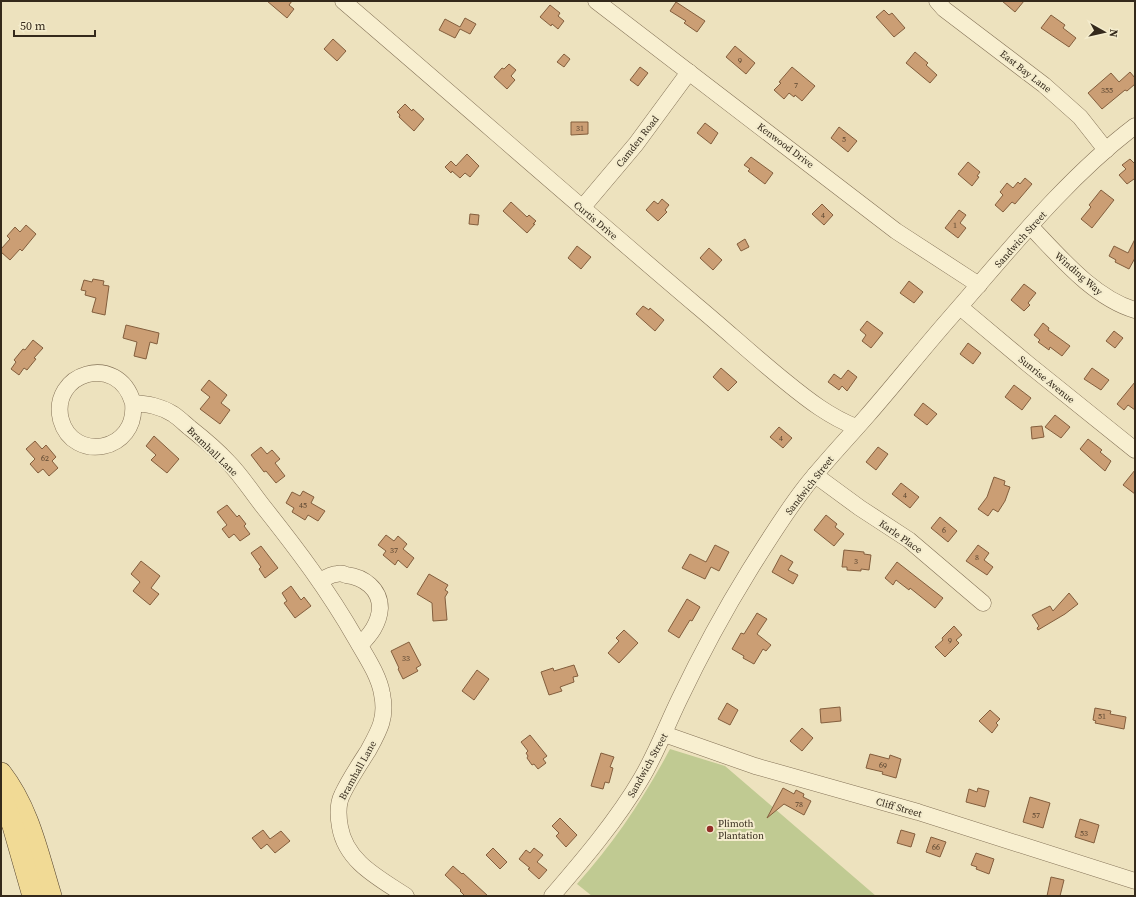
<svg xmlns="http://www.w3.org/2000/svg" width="1136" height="897" font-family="'Source Serif 4',serif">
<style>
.green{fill:#c0ca92}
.building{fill:#cb9e74;stroke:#835e3d}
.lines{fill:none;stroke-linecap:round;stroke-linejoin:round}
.minor-casing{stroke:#847257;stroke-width:17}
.major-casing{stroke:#52402c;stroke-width:22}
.minor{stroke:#f8efd0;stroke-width:16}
.major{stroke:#f1da95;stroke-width:21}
.poi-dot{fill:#932e28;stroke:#f4eccd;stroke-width:1.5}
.labels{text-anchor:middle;stroke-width:4;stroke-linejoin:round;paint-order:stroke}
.number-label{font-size:8px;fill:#5a4631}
.street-label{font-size:10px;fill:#34291b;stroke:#f4eccd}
.poi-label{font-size:10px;fill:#34291b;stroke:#f4eccd;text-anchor:start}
</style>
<rect width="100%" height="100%" fill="#ede2be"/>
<path class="green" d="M670,749L725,766L876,896H592L577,884C614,843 644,798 670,749Z"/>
<g class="building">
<polygon points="267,1 292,1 289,5 294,9 287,18"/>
<polygon points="1002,1 1024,1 1015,12"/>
<polygon points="676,2 705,21 697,32 684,23 686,21 670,11"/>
<polygon points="550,5 560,13 558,16 564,21 558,29 552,24 551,26 540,17"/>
<polygon points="884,10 889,15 892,13 905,28 894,37 876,17"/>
<polygon points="1051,15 1065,25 1063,28 1076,38 1069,47 1041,28"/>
<polygon points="465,18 476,24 470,34 460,29 455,38 439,30 445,19 460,27"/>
<polygon points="333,39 346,51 337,61 324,49"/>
<polygon points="735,46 755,63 746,74 726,57"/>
<polygon points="915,52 928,63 926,65 937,75 930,83 906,63"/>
<polygon points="564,54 570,59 564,67 557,62"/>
<polygon points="509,64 516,70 511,76 515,80 507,89 494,77 502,68 504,69"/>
<polygon points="640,67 648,73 638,86 630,80"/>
<polygon points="792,67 815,86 802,101 795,95 794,97 789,93 784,99 774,90 781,83 779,82"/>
<polygon points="1130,72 1135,78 1135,84 1127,91 1125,90 1102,109 1088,93 1111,73 1119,82"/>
<polygon points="405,104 412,111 413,109 424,119 414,131 399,117 400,115 397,112"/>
<polygon points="571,122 588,122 588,134 571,135"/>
<polygon points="705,123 718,133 711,144 697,133"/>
<polygon points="839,127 857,141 848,152 831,138"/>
<polygon points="467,154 479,166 470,177 465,173 460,178 452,171 451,173 445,167 451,161 456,166"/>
<polygon points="751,157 773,173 765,184 748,171 750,169 744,165"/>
<polygon points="1130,159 1134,163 1135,161 1135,180 1134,179 1127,184 1119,175 1126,169 1122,165"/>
<polygon points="968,162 980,172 977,176 979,177 972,186 958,174"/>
<polygon points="1025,178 1032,184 1015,204 1012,202 1003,212 995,205 1003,195 1000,192 1007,183 1013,188 1018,182 1020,184"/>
<polygon points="1101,190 1114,200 1092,228 1081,219 1091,207 1089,205"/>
<polygon points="662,199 669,205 665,210 667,212 658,221 646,210 654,201 658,204"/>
<polygon points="511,202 527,217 529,215 536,221 533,224 535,224 527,233 503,211"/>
<polygon points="822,204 833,215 824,225 812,214"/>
<polygon points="959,210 966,215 960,223 966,228 958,238 945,228"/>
<polygon points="470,214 479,215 478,225 469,224"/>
<polygon points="26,225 36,234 22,251 20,249 10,260 1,252 1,249 10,239 7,236 15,227 20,232"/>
<polygon points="745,239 749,247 741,251 737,244"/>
<polygon points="1135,239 1135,258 1129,269 1115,262 1116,260 1109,256 1114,246 1128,253"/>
<polygon points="577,246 591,257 581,269 568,258"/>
<polygon points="709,248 722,260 713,270 700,258"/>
<polygon points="93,279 104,281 103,285 109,286 105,315 92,312 96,298 85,295 86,291 81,290 84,280 92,282"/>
<polygon points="909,281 923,292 914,303 900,293"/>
<polygon points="1024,284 1036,293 1028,303 1030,305 1024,311 1011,300"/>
<polygon points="643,306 649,310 650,308 664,320 655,331 636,314"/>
<polygon points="867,321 883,333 871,348 862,341 866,335 860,330"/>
<polygon points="1043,323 1049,328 1048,330 1070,346 1062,356 1050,347 1049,350 1038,342 1040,340 1034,335"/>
<polygon points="126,325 159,333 157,344 150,342 146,359 134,356 137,342 123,338"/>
<polygon points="1114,331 1123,338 1115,348 1106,341"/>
<polygon points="33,340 43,348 34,358 36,359 27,370 24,368 19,375 11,369 16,362 14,360 23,349 25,350"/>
<polygon points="968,343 981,353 973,364 960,354"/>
<polygon points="721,368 737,382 728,391 713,377"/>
<polygon points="1092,368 1109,380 1101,390 1084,379"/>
<polygon points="848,370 857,377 847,391 842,386 839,390 828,382 834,374 841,379"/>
<polygon points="209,380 227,395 221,403 230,410 220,424 200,409 210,397 201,390"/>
<polygon points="1135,382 1135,410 1128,405 1124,410 1117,404"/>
<polygon points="1014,385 1031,398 1022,410 1005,397"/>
<polygon points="923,403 937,414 927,425 914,415"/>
<polygon points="1055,415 1070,427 1061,438 1045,427"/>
<polygon points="1042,426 1044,437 1032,439 1031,427"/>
<polygon points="779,427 792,438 783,448 770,437"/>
<polygon points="154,436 179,459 167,473 151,460 156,455 146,446"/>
<polygon points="1088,439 1102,450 1100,452 1111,461 1105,471 1080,449"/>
<polygon points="35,441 42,449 46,445 56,457 52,461 58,468 49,476 43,469 38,473 30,464 35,459 26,449"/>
<polygon points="261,447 267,454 272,450 280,459 275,463 285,476 276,483 266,471 264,472 251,455"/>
<polygon points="878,447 888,454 876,470 866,462"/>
<polygon points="1135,470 1135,494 1123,485"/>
<polygon points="994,477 1005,481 1004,485 1010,487 1005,501 998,512 993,509 988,516 978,509 987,497"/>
<polygon points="901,483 919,497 910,508 892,494"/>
<polygon points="303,491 314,497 311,503 325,511 318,521 308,515 305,520 292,512 294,508 286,503 292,492 300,496"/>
<polygon points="227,505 237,517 239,515 246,524 244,526 250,534 240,541 234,534 229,538 222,529 227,525 217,512"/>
<polygon points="826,515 837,524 835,527 844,534 834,546 814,530"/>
<polygon points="940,517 957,531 948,542 931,528"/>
<polygon points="386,535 394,541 398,536 407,544 403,549 414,558 407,568 398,560 395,565 383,555 386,551 378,545"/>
<polygon points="715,545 729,552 719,571 711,567 705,579 682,568 690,554 706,562"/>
<polygon points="978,545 989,553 984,560 993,567 987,575 966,561"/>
<polygon points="261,546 278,568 265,578 259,569 261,567 251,553"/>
<polygon points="844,550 864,552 864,554 871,555 869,570 861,569 861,571 847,570 847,567 842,567"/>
<polygon points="781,555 793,562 788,570 798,575 793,584 772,572"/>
<polygon points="141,561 160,576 151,588 159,594 150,605 133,591 140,582 131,574"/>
<polygon points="897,562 943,598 935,608 910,588 909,590 896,580 893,585 885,578"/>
<polygon points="429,574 448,585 445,590 448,592 445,597 447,620 433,621 432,603 417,594"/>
<polygon points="291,586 301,600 304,597 311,606 295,618 284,603 287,601 282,593"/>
<polygon points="1069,593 1078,604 1065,614 1038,630 1037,628 1039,626 1032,615 1050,606 1053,611"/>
<polygon points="687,599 700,607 692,621 690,620 679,638 668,631"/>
<polygon points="757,613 767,619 757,634 771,645 766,651 763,649 754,664 743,658 744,656 732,649 741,633 744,634"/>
<polygon points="954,626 962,635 956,640 959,643 945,657 935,647 943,640 942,638"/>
<polygon points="624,630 638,643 619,663 608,653 619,641 616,638"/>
<polygon points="409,642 421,665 416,668 418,671 403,679 398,669 399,668 391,651"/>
<polygon points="574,665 578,676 573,677 574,682 560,687 562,691 549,695 541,672 553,668 554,671"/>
<polygon points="477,670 489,679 474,700 462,691"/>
<polygon points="727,703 738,710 730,725 718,719"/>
<polygon points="840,707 841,721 821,723 820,709"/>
<polygon points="1095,708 1111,711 1110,714 1126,717 1124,729 1095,723 1096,721 1093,720"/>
<polygon points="990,710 1000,719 996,723 998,725 992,733 979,721"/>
<polygon points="802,728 813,738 802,751 790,741"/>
<polygon points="530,735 547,756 543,759 546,763 538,769 534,764 532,765 527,758 528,756 526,753 528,751 521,742"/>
<polygon points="601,753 614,757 610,767 613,768 609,783 605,782 603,789 591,786"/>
<polygon points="870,754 889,759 890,755 901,759 896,778 882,774 883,772 866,768"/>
<polygon points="783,788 794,794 796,790 804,794 803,797 811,801 804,815 784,804 767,818"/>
<polygon points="978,788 989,791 985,807 966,802 969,789 977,792"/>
<polygon points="1030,797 1050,803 1043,828 1023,822"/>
<polygon points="560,818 577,835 566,847 556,836 559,833 552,826"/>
<polygon points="1080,819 1099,825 1094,843 1075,837"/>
<polygon points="263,830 270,839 281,831 290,841 275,853 267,844 261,849 252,838"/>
<polygon points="901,830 915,834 911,847 897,843"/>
<polygon points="931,837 946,842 940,857 926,852"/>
<polygon points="493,848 507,862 500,869 486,855"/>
<polygon points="534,848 543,855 537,862 547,870 539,879 528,869 530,868 519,859 526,850 530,853"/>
<polygon points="976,853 994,859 989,874 976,869 977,867 971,865"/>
<polygon points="453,866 462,874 463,873 488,896 465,896 460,891 461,890 445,875"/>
<polygon points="1051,877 1064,880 1060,896 1047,896"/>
</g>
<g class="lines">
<g class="minor-casing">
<g id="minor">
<path d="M343,1C461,102 578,205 697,306C727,331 756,358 786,382C808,400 830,417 856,427"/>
<polyline points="596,1 896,231 979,285"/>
<polyline points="937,1 944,9 1044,85 1080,117 1106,150"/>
<polyline points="582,208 636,144 689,72"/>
<path d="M1031,227C1060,257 1094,298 1135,310"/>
<polyline points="960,307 1028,364 1135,450"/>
<path d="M133,403C118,351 49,373 61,420C73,463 138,452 133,403C148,404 160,406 173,414C179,418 184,423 190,428C204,439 217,450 228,462C241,475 251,491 262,505C297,549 328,590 356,639C365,655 379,675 382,694C387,718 379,731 368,751C359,765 349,780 342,795C337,805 338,816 340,827C346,862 379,878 406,896"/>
<polyline points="815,475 860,508 909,540 983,603"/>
<path d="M320,581C325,578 332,574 337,574C340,573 344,574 346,575C364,577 380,589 380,608C379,624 370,635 360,645"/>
<polyline points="664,734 755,766 918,812 1135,881"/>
<path d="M552,896C583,860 617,820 641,779C656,754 666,727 679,700C700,656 723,613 749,571C767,542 785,513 806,486C825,462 847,439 867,416C895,384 921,351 949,319C1008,252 1064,180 1135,126"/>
</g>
</g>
<g class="major-casing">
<g id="major">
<path d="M1,773C29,809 38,854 51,896"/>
<polyline points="1,795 13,826 33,896"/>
</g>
</g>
<use href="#minor" class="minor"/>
<use href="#major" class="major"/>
</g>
<circle class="poi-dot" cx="710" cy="829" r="4"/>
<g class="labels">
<g class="number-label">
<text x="740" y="63">9</text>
<text x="796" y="88">7</text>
<text x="1107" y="93">355</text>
<text x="580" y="131">31</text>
<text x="844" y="142">5</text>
<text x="823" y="218">4</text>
<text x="955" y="228">1</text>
<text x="781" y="441">4</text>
<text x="45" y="461">62</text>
<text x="905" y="498">4</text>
<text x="303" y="508">45</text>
<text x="944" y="533">6</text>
<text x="394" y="553">37</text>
<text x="977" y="560">8</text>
<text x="856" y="564">3</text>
<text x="950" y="643">9</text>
<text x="406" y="661">33</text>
<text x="1102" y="719">51</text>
<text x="883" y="768">69</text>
<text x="799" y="807">78</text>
<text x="1036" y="818">57</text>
<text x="1084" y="836">53</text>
<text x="936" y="850">66</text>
</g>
<g class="street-label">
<text transform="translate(1026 71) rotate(38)" y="4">East Bay Lane</text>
<text transform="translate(637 141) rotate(-52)" y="4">Camden Road</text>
<text transform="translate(786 145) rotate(37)" y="4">Kenwood Drive</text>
<text transform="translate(596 220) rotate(40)" y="4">Curtis Drive</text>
<text transform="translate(1020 239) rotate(-48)" y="4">Sandwich Street</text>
<text transform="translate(1079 273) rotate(41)" y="4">Winding Way</text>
<text transform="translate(1047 379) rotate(39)" y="4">Sunrise Avenue</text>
<text transform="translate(213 451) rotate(44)" y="4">Bramhall Lane</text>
<text transform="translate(809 485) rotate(-52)" y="4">Sandwich Street</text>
<text transform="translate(901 536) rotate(35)" y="4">Karle Place</text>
<text transform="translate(647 765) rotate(-61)" y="4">Sandwich Street</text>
<text transform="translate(357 770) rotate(-61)" y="4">Bramhall Lane</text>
<text transform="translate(899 807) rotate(16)" y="4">Cliff Street</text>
</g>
<g class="poi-label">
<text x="718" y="827">Plimoth<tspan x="718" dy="12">Plantation</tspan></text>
</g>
</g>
<rect width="1136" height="897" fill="none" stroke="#34291b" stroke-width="4"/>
<g transform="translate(1104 32) rotate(98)" stroke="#f4eccd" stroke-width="3" paint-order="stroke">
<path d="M0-3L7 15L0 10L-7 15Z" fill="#34291b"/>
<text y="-6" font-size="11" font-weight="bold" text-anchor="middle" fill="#34291b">N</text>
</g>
<path d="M14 30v6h81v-6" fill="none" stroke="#34291b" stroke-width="2"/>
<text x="20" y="30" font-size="12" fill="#34291b" stroke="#f4eccd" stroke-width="3" paint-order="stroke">50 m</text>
</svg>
